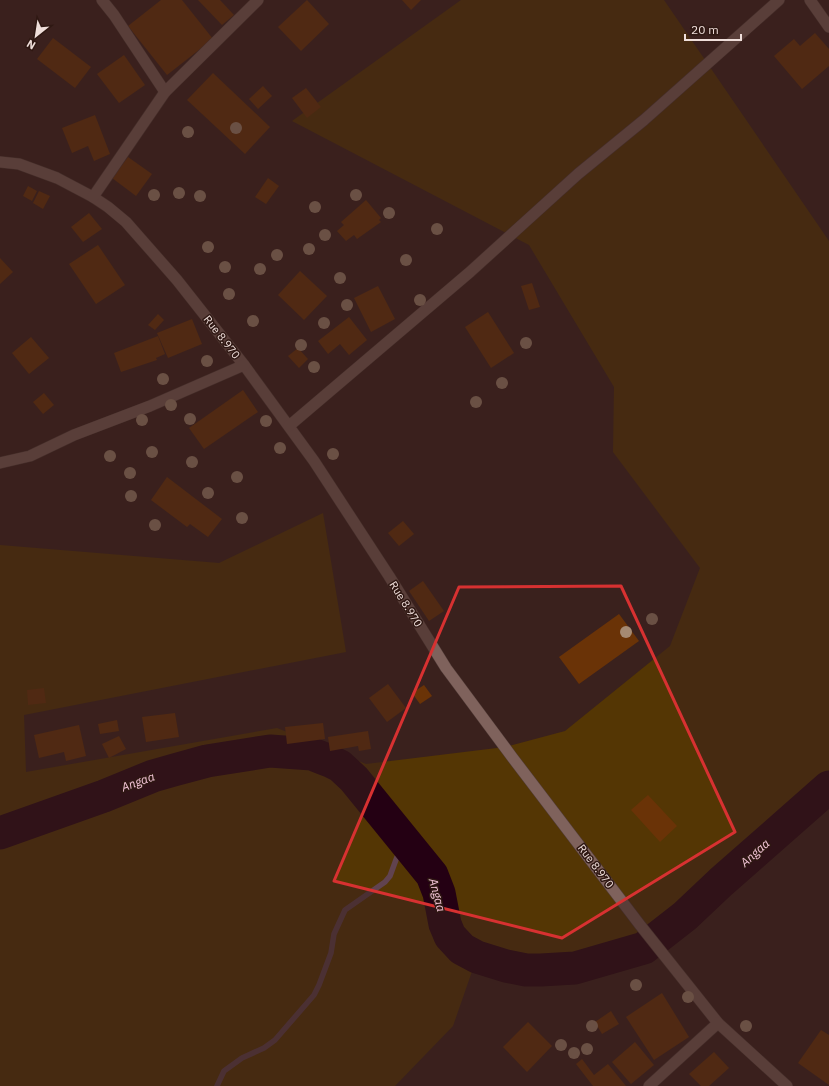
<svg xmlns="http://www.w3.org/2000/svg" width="829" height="1086" font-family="'IBM Plex Sans',sans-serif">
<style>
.green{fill:#543604}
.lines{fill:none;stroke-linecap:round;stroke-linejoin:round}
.stream{stroke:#61434f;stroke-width:5.5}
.river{stroke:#240013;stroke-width:33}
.building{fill:#6a3307}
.minor-casing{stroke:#523d39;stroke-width:12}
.minor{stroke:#7f625c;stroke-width:11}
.tree{fill:#a58a73}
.marked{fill:none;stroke:#d73131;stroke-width:3;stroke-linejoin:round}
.labels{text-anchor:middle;stroke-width:3;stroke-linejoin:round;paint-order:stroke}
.street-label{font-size:11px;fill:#efdeda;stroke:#2f1813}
.water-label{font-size:12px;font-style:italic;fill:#f5c6d9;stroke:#2f1813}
</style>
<rect width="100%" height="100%" fill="#3a211d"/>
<polygon class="green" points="461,0 664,0 829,241 829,787 721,882 685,916 644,948 575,968 541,970 526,970 506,966 477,957 453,1026 395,1086 0,1086 0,545 219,563 323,513 346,652 24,715 26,772 277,728 366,764 505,747 565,731 670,646 700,568 613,452 614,387 529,245 292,121"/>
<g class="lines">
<polyline class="stream" points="217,1086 224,1071 242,1058 264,1048 275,1040 314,995 319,985 331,953 334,934 345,910 385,882 390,876 397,857 407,842"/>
<polyline class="river" points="0,833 104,796 153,776 174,770 207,761 270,751 312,754 330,761 340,766 354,779 432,875 439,893 445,924 450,936 462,949 477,957 506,966 526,970 541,970 575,968 644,948 685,916 721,882 829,787"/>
</g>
<g class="building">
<polygon points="161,0 182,0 213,39 167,75 128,26"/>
<polygon points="198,0 220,0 234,15 222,25"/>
<polygon points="307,0 329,24 301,51 278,27"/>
<polygon points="402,0 421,0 411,10"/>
<polygon points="815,33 829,49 829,66 802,89 774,56 794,39 800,46"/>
<polygon points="53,38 91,67 75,88 37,59"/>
<polygon points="124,55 145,85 119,103 97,74"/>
<polygon points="213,73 270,127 245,154 187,100"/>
<polygon points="263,86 272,96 258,109 249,99"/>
<polygon points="306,88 321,107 307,118 292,98"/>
<polygon points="95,115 110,154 94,161 88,146 72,153 62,128"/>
<polygon points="128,157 152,174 136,196 112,178"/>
<polygon points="268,178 279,186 266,204 255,197"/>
<polygon points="28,186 37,191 32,201 23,196"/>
<polygon points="39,191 50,196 43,209 33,203"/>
<polygon points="366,200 381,218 379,220 381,222 357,239 354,235 346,241 337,231 344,225 341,222"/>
<polygon points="89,213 102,229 83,242 71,227"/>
<polygon points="98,245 125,285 96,304 69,264"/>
<polygon points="0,258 13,272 0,284"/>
<polygon points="300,271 327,296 304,320 278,295"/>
<polygon points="532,283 540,307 529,310 521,286"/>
<polygon points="378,286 395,319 371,332 354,298"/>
<polygon points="488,312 514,353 491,368 465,327"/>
<polygon points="158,314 164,320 155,330 148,325"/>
<polygon points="349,317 367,340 349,355 340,344 328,354 318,341"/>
<polygon points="192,319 202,344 168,358 157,333"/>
<polygon points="158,336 165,354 156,358 157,360 121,372 114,353"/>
<polygon points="31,337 49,358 29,374 12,353"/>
<polygon points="298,348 308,359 299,368 288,356"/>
<polygon points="243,390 258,412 204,449 189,428"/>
<polygon points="44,393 54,405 43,414 33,402"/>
<polygon points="167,477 222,519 208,537 190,524 187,527 151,500"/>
<polygon points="403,521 414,534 399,546 388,533"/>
<polygon points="423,581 444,611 429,621 409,591"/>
<polygon points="619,614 639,641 579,684 559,657"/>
<polygon points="388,684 406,708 387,722 369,698"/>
<polygon points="424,685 432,696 420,704 412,693"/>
<polygon points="44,688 46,703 28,705 27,690"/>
<polygon points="175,713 179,737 146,742 142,717"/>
<polygon points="117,720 119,731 100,734 98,724"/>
<polygon points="323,723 325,739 287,744 285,727"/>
<polygon points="79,725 86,756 66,761 64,752 39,758 34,735"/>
<polygon points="368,731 371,749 359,751 358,746 330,751 328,737"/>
<polygon points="119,736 126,749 109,758 102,744"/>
<polygon points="648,795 677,826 660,842 631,810"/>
<polygon points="662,993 689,1037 654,1060 626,1017"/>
<polygon points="611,1011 619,1024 602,1034 595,1022"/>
<polygon points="528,1022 552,1046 527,1072 503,1047"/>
<polygon points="821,1030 829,1035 829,1085 798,1063"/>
<polygon points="635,1042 654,1065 631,1084 612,1062"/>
<polygon points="714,1052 729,1068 709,1086 701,1086 689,1074"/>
<polygon points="582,1059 594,1075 608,1064 626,1086 593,1086 576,1064"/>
</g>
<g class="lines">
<g class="minor-casing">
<g id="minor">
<polyline points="102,0 114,15 165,92"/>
<polyline points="810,0 829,27"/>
<polyline points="0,162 19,164 57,178 93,197 108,207 126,222 177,280 244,365 314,461 389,576 446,668 512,757 640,925 718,1023 787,1086"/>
<polyline points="93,197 165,92 258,0"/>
<polyline points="289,426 470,272 578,174 644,120 779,0"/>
<polyline points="0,463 30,456 74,435 150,406 244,365"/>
<polyline points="649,1086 718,1023"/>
</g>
</g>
<use href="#minor" class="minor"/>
</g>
<g class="tree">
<circle cx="236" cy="128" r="6"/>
<circle cx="188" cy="132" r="6"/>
<circle cx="179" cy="193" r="6"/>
<circle cx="154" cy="195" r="6"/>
<circle cx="356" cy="195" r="6"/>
<circle cx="200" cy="196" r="6"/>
<circle cx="315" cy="207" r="6"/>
<circle cx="389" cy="213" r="6"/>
<circle cx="437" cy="229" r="6"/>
<circle cx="325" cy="235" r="6"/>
<circle cx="208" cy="247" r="6"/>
<circle cx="309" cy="249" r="6"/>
<circle cx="277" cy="255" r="6"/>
<circle cx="406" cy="260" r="6"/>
<circle cx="225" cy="267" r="6"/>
<circle cx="260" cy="269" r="6"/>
<circle cx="340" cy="278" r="6"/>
<circle cx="229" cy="294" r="6"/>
<circle cx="420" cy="300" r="6"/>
<circle cx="347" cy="305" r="6"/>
<circle cx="253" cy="321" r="6"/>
<circle cx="324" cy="323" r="6"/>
<circle cx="526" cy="343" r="6"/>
<circle cx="301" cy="345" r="6"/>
<circle cx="207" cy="361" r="6"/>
<circle cx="314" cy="367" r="6"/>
<circle cx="163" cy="379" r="6"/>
<circle cx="502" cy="383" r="6"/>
<circle cx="476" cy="402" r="6"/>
<circle cx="171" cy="405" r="6"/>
<circle cx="190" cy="419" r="6"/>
<circle cx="142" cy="420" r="6"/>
<circle cx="266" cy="421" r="6"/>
<circle cx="280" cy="448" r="6"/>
<circle cx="152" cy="452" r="6"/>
<circle cx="333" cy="454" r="6"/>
<circle cx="110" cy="456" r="6"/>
<circle cx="192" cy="462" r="6"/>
<circle cx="130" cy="473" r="6"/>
<circle cx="237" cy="477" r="6"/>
<circle cx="208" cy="493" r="6"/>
<circle cx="131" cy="496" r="6"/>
<circle cx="242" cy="518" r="6"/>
<circle cx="155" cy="525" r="6"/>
<circle cx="652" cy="619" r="6"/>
<circle cx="626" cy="632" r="6"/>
<circle cx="636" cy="985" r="6"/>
<circle cx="688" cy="997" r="6"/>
<circle cx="592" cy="1026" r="6"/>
<circle cx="746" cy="1026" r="6"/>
<circle cx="561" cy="1045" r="6"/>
<circle cx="587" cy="1049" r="6"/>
<circle cx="574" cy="1053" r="6"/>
</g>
<path d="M0 0H829V1086H0ZM621,586L735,832L562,938L334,881L459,587Z" fill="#3a211d" fill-opacity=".55" fill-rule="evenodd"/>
<path class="marked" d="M621,586L735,832L562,938L334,881L459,587Z"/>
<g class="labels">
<g class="street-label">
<text transform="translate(222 337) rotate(52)" y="4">Rue 8.970</text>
<text transform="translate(406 604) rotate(58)" y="4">Rue 8.970</text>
<text transform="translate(596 866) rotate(53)" y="4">Rue 8.970</text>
</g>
<g class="water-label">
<text transform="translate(138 782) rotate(-20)" y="4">Angaa</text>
<text transform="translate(755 853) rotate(-42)" y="4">Angaa</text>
<text transform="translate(437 895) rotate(75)" y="4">Angaa</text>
</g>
</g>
<g transform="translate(36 36) rotate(210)" stroke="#2f1813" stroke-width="3" paint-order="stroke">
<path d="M0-3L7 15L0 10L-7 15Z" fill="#efdeda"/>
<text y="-6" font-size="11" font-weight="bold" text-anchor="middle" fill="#efdeda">N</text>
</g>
<path d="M685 34v6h56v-6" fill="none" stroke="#efdeda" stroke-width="2"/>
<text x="691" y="34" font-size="12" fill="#efdeda" stroke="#2f1813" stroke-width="3" paint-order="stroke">20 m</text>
</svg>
